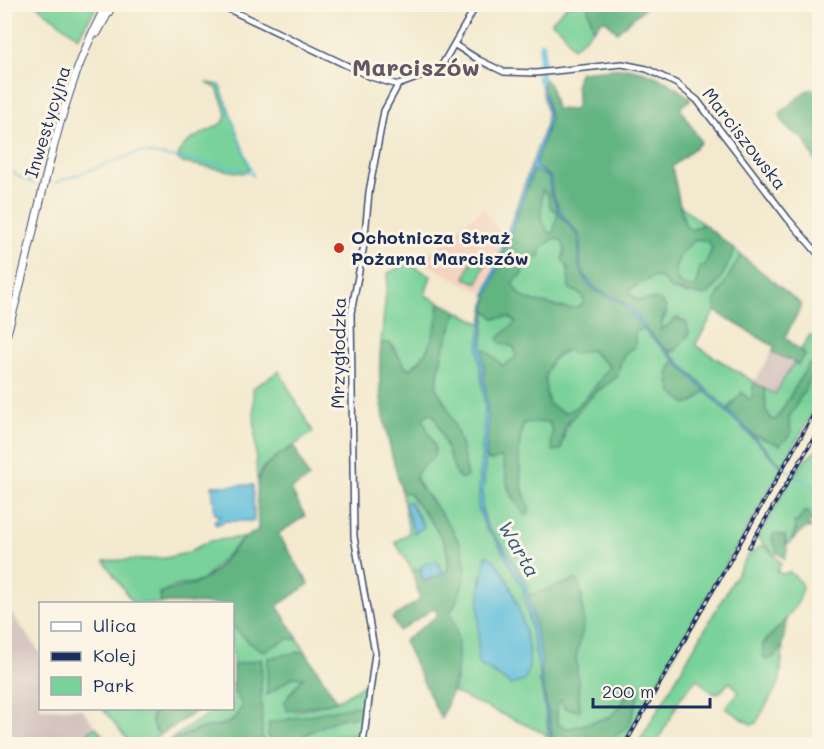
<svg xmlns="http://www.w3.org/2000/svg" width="824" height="749" font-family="Mali,sans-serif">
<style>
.built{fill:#f4d3c0}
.industrial{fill:#d0c0bc}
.green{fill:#78d299;stroke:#4a807c;stroke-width:1.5;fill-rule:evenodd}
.forest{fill:#62b481;stroke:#3e7270;stroke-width:1.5;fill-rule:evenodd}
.water{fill:#5dbddb;stroke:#3c769c;stroke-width:1.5}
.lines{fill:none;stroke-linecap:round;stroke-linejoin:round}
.stream{stroke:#5dbddb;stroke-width:1.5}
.river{stroke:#5dbddb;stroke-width:7}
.minor-casing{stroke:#3b4b6f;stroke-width:8}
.major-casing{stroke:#3b4b6f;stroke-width:9}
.minor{stroke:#fff;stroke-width:5}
.major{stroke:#fff;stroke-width:7}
.rail-casing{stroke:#1b2f5e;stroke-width:4}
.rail{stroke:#fcf5e5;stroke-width:1.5;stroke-dasharray:4.5;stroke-linecap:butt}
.poi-dot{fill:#c8321e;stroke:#fcf5e5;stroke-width:2}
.labels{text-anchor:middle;stroke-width:6;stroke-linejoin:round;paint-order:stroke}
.street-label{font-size:18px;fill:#1b2f5e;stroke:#fcf5e5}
.poi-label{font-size:18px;font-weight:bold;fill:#1b2f5e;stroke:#fcf5e5;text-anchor:start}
.water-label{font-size:20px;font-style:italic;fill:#2f5a84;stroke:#fcf5e5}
.district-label{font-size:24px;font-weight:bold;fill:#625865;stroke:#fcf5e5}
</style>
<rect width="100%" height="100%" fill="#fcf5e5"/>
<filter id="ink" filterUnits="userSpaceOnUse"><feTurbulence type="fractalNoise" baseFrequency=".0167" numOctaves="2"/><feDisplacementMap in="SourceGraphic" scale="12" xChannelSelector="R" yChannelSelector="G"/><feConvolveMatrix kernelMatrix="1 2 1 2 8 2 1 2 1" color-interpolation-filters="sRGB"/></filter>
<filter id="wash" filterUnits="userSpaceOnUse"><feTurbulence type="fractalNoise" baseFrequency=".008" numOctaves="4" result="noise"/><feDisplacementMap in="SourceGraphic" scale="24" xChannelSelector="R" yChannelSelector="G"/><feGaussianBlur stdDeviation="1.35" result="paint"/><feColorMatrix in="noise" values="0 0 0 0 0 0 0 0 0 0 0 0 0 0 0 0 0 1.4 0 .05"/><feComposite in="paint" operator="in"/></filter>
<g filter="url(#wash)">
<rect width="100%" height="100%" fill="#f3e9ce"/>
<polygon class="built" points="483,209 503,238 483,293 418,260 449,239 447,236"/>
<g class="industrial">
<polygon points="772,352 793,364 775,394 754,382"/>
<polygon points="4,602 40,653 40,708 82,709 96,727 73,744 5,744"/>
</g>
<g class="green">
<polygon points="36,5 98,5 78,37"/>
<polygon points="568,5 590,5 588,9 594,29 573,48 562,30 551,22"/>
<path d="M207,83L220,85L250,168L243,173L183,163L178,159C179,137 213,133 225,120L226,112L217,88Z"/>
<polygon points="542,190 548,195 549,204 558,213 553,233 549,234 541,218"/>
<polygon points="680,205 703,224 692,230 686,227"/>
<path d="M555,238L562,241C565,249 566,252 562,259L568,268L572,290L582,295L584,303C574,312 563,308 552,305C533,301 522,303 512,283L522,275L523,260L535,258L541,254L542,247Z"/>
<path d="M698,239L709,242L712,249L705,265L700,267L695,289C691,287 684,286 681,284C666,275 683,244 698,239Z"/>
<polygon points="734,249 741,255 714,302 718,313 715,311 695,345 754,382 752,399 748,400 745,395 732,402 728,410 669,352 675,351 687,323 677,318 659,331 667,311 663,303 654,299 637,300 629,293 630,289 653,277 662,278 671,289 687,294 714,289"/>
<polygon points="473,257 486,261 478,283 465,278"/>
<path d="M408,263L431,276L425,295L439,302C438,325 430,357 409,369C398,363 399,350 390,343H381L388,273Z"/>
<polygon points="486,310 494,318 510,317 516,323 506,331 503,344 514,347 516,357 503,366 486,350 482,350"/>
<path d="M457,311L482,324C476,353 485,379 485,407C485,440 478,476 480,509C481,520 486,529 494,536L523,588L541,679L538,681L541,682L550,744H545L546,734L453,692C462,667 457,638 450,612C456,606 457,599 460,591C479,550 441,516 418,483L416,475L419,469L423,417L431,412L438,423L450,456L466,468C458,440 453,413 436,388L442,353ZM481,575L511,587L525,632L529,660L510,684C499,673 486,671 478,662Z"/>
<path d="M640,329H643L675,359C662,378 670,393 687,404L693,403L704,392L708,393L755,439L753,435L780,445L789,428V418L811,378L794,393L776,420H772L766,410L765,389L775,394L793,364H798L805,355L801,349L810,335L819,341V400L783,466L759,442L782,467L623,744H605L629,726L640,690H628L621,706L610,717L575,727L567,728L556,724L557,704L561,700L564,708L579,711L580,709L576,657L583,618L582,595L575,580L528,596L523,580L514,564L487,526L482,507L485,460L491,461L502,456L509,491L525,515L529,510C520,484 515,450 524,422H549L553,434L552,440H564C563,418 599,389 617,377C620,364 621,352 635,347V332Z"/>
<path d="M568,350H590L609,366C603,377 578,411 566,412C561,413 554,407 549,404C542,383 544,358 568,350Z"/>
<polygon points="279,371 313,432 263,467 257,481 253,388"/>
<polygon points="819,448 819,525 811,519 808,512 805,512 797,522 792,540 787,545 785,536 772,538 778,550 776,555 757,538 790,482 805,460"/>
<path d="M408,492C424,514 455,543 447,572L443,574L442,569L421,566L420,569L412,570L395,542L409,533L402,493ZM411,502L424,526L414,533L405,503Z"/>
<polygon points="244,537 202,581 172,587 160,593 161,603 133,603 104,561 165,558 187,553 209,541"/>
<path d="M761,546L766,547L781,563L777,572L782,574L790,572C795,577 801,580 802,587C805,602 773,634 762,644L774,657L783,647L780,681L756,723L752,725L725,708L739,692L730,682L720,692L714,694L697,679L682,696L656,744H638L748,555Z"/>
<path d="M232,626L250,643L263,651L288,639H298L305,651L268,658L267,694L293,677H304L288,695L295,712L337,701L368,682L360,736L357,734L341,735L313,744H265C255,731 262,680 262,662L233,665Z"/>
<path d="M233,692L236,693L242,705C233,728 220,723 200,729C188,733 177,739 165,743L212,711L210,709L232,708Z"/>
<polygon points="103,709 155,709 151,716 155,730 160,735 147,744 131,744"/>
<polygon points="96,727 110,744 73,744"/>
</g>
<g class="forest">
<polygon points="590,5 590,4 648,5 617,32 604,19 594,29 588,9"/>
<path d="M626,68C650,71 673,84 691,99L680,108L701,142L672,167L683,220L686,227L692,230L703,224L734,249C727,267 721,284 705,296L671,289L662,278L653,277L630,289L629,293L637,300H659L666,307L660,331L677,318L687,323L689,334L675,351L665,349L648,332L624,303L597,290L587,279L580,266L579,234L563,216L552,193L550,176L535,166L550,119L541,75L550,85L556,109L574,110C582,100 571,84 580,72ZM698,239L709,242L712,249L705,265L700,267L695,288C691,287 684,286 681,284C665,273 684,244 698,239Z"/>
<path d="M812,89L818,91L816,98L819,100V164L815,161L804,139C793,131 783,130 780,113L806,91Z"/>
<path d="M534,169L549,177L550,191L560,215L579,237V265L587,283L600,293L622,303L643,329L635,332V347C621,352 620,364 617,377L594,393L565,426L561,450L553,451C548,441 556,432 549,422L524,423C518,439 518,466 521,484C523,494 530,504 529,515H526L509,491L502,457L491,461L486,458L487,407L482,350H486L503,366L516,357L514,347L500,343L498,338L516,322L510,317L494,318L486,310L488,293ZM542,190L548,195L550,207L558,213L553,233H549L541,218ZM555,238L562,241C565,249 566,252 562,259L568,268L569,288L582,295L584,303C574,312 563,308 552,305C534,301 522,303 512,283L522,275L523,260L540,257L542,247ZM568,350L573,354L591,350L609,366C603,377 578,411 566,412C561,413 554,407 549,404C542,383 544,358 568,350Z"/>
<polygon points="741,255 802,305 785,337 805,355 798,364 772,352 775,347 718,313 714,303"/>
<path d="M439,302L457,311L442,353L436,388C453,413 464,447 467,477L461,479L456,474L435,416L430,413L423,418C425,429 434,438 435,449C436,464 416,464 416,480C437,514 480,548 460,591C457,599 456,606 450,612C466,648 456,685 441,719L404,641L438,615L434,608L399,631L392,618L420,600L412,570L420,569L423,581H427L447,572C456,543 424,514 408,492L402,493C388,442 375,397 381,343H390L405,367L410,369C430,357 438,325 439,302Z"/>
<polygon points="675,359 708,393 704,392 693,403 687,404 672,393 668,375"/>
<polygon points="812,363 814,373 789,418 791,434 780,445 753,435 728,410 742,392 748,399 752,399 754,382 765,389 766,410 772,420 776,420 808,365"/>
<path d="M294,446L309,478L291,490L305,516L278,534L309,584L277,606L298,639H288L263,651L250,643L233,626L232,604L161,603L160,594C173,587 189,587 201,581C222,571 231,543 258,530C258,485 248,470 294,446Z"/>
<polygon points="808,512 815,523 809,521 808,524 812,528 806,528 792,540 796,529 794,522 798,522 803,513"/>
<polygon points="774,533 785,536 787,551 785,559 778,553 772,538"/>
<path d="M575,580L579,581L580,585L584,624L576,657L580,709L579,711L564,707L561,700L557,704V724L567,728L575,727L610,717L621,706L632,684L636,683L640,690L629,726L605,744H552C553,719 541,694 541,670C540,646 533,620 528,596Z"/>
<path d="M787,618C783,634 786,655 766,660C753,643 779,632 787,618Z"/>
<polygon points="305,651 337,701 288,711 284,702 304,677 293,677 267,695 268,658"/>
<polygon points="261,659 262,740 230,744 166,744 202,728 227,725 236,718 242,705 236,693 233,692 233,665"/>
<path d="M353,706L363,707L360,717C354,718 347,717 341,719C316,725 297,745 271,744L268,737L269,723Z"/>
<polygon points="155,709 155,708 200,709 160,735 151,723"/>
<polygon points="357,734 360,736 357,744 313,744 341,735"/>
</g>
<g class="water">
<polygon points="541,75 550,119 535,166 551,178 552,193 563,216 580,237 580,266 587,279 597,290 615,297 630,307 648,332 738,420 782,467 641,327 622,303 596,291 587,283 579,265 579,237 560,215 550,191 549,177 533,170 488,296 485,295 546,124 547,113 539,76"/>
<path d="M486,298L482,347L488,418L482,510L487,527L503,546L526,584L542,661C537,688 554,717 552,744L541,684L538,681L541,679L523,588L494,536L486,530L478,508L485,407L478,348Z"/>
<polygon points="253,485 254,521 226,521 216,525 214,521 221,515 215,514 212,486"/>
<polygon points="408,501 424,527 414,533 405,503"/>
<path d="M486,555C510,563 532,643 529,667C528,672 526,677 524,681L510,685C499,673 486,671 478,662L479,602Z"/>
<polygon points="437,560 443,574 423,581 421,566"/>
</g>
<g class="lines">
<g class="stream">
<polyline points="219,85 253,175"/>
<polyline points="4,160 16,175 35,184"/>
<polyline points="54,183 140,152 241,168 253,176"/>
<polyline points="781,466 820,492"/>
</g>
<polyline class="river" points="540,79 542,45"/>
</g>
</g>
<g filter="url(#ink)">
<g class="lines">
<g class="minor-casing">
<g id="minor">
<polyline points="218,4 371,77 398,85"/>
<polyline points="455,45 479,60 504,72 536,73 622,64 647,69 677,84 697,100 788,219 820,256"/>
<polyline points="363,744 375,653 354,537 351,313 364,245 369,192 384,111 398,85 433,72 442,65 477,4"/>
</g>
</g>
<g class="major-casing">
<g id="major">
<polyline points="97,33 113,4"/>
<path d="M4,343C39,231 50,109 107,4"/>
</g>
</g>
<use href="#minor" class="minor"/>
<use href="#major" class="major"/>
<g class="rail-casing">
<g id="rail">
<polyline points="749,547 820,428"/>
<polyline points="625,744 820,403"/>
</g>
</g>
<use href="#rail" class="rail"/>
</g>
</g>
<circle class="poi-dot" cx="339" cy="248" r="6"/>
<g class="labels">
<g class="street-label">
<text transform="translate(48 122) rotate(-73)" y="6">Inwestycyjna</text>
<text transform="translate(744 139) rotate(52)" y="6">Marciszowska</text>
<text transform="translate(339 353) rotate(-89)" y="6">Mrzygłodzka</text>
</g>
<g class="poi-label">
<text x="351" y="244">Ochotnicza Straż<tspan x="351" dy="21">Pożarna Marciszów</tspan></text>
</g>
<g class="water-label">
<text transform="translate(519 549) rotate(60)" y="7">Warta</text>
</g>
<g class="district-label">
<text x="416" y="76">Marciszów</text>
</g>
</g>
<rect width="824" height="749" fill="none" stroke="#fcf5e5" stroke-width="24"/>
<rect x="39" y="602" width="195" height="108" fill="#fcf5e5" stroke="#a2a6af" stroke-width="1.5"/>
<rect x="51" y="622" width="30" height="9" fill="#ffffff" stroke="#a2a6af" stroke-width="1.5"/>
<text x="93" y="632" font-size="18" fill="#1b2f5e">Ulica</text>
<rect x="51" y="652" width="30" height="9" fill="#1b2f5e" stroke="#a2a6af" stroke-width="1.5"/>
<text x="93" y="662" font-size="18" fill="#1b2f5e">Kolej</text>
<rect x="51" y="677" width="30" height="18" fill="#78d299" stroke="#a2a6af" stroke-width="1.5"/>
<text x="93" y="692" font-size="18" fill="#1b2f5e">Park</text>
<path d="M593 698v9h117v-9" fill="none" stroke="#1b2f5e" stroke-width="3"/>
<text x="602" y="698" font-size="18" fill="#1b2f5e" stroke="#fcf5e5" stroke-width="4.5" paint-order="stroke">200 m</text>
</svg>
